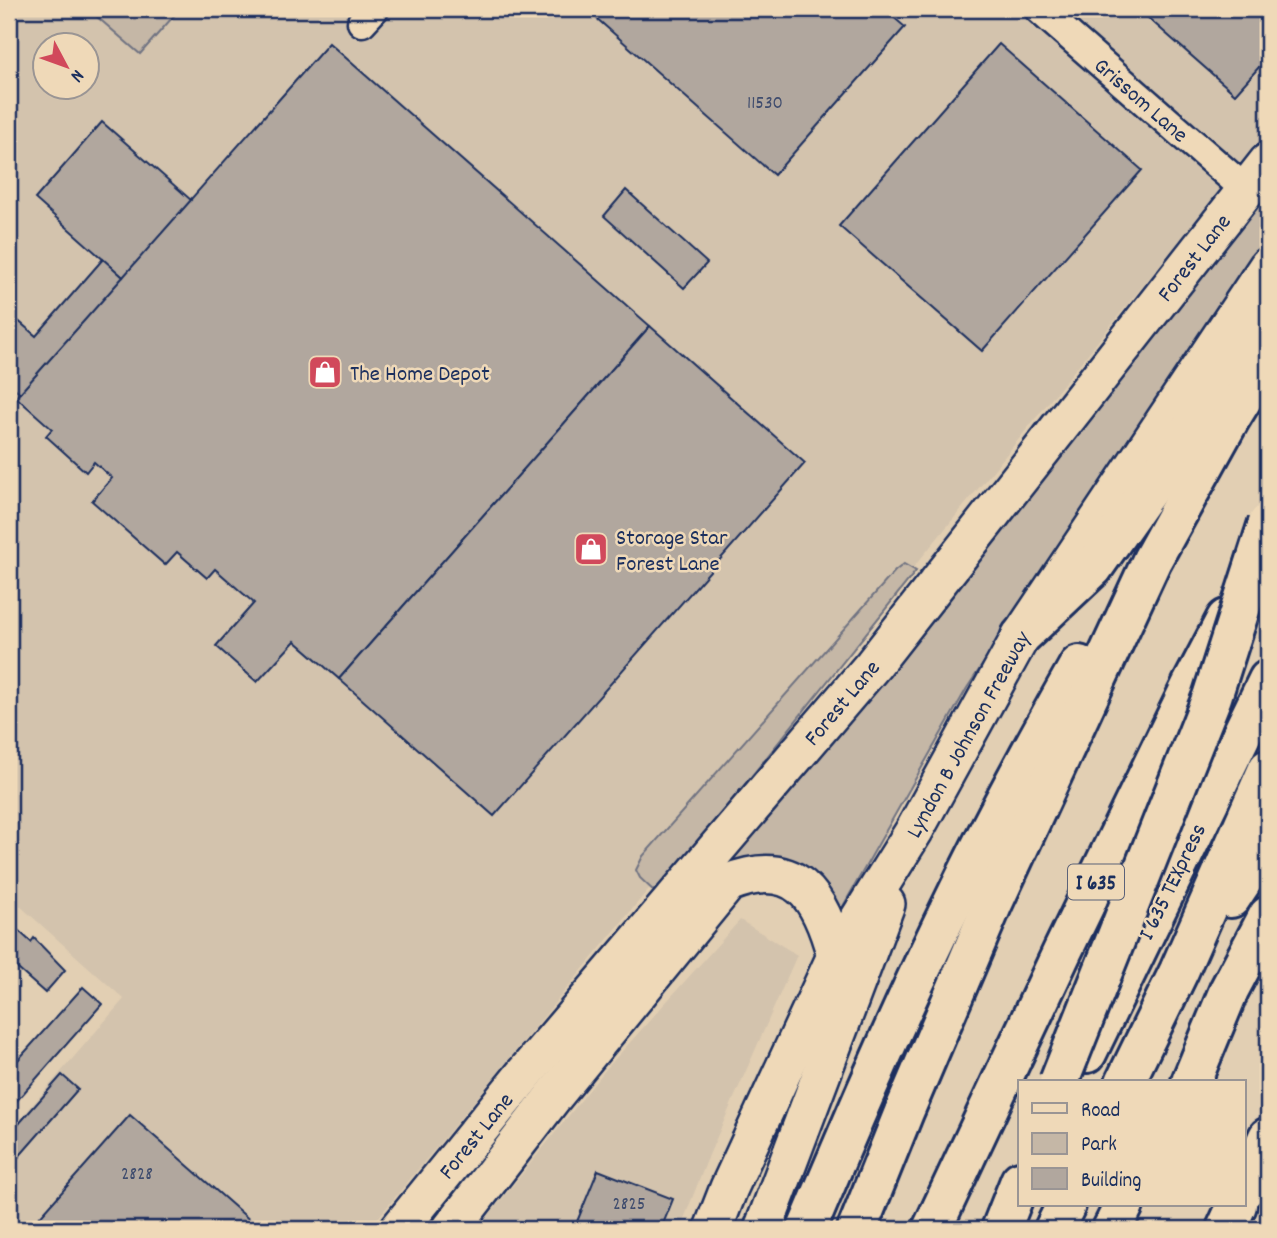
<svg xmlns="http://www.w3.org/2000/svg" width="1277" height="1238" font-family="Dekko,sans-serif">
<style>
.built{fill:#d3c3ad;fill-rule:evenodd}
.green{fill:#c5b7a6;stroke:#707382;stroke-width:2}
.building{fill:#b1a79e;stroke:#1b2f5e;stroke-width:2}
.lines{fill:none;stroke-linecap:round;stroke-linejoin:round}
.minor-casing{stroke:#1b2f5e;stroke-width:33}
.major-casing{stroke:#1b2f5e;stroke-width:42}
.highway-casing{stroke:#1b2f5e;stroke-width:44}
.minor{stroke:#efd9b8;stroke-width:28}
.major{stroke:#efd9b8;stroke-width:37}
.highway{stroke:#efd9b8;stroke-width:38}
.highway-bridge-casing{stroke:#1b2f5e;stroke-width:44;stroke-linecap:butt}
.highway-bridge{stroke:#efd9b8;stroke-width:38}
.labels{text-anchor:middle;stroke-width:5;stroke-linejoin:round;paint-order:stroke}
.number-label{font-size:19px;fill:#404d6e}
.shield{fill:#efd9b8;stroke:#5b6279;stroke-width:2}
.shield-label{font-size:21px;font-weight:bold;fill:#1b2f5e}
.street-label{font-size:23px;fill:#1b2f5e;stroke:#efd9b8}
.poi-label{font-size:23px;fill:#1b2f5e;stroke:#efd9b8;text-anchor:start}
</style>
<rect width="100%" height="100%" fill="#e2cfb3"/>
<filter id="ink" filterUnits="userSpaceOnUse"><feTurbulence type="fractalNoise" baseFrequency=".0143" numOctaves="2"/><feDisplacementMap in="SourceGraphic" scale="14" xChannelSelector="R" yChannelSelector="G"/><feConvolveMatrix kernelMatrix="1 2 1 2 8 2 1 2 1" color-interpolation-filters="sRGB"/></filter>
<g filter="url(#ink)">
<g class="built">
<path d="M9,9H1268V131L1010,450L369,1229H9V1132L124,999L9,896ZM46,46H88V88H46Z"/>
<polygon points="740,920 797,955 709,1155 680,1229 478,1229 606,1069"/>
</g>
<g class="green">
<polygon points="88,9 180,9 140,54"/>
<polygon points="1268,179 1268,234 967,688 842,908 838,910 735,862 733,858 736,851"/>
<polygon points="904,564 916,571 657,894 640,878 636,870 643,856 895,571"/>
</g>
<g class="building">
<polygon points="586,9 884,9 905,27 774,175"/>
<polygon points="1138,9 1268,9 1268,57 1235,94"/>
<polygon points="329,43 650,326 339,679 295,641 257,682 216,646 254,603 215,569 207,578 177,552 165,565 92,501 112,478 94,462 86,472 46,436 52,429 16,397"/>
<polygon points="999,44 1142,170 982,351 839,226"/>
<polygon points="102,122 191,200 123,277 35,199"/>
<polygon points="626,190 707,263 684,288 604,216"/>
<polygon points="103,259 123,277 20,393 9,383 9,313 36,336"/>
<polygon points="650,326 805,463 494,816 339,679"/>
<polygon points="9,922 31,942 34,938 65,970 45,993 9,961"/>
<polygon points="83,987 102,1004 14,1104 9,1099 9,1070"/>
<polygon points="62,1075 78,1089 9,1168 9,1135"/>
<polygon points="130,1115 260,1229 29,1229"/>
<polygon points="598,1170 673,1199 661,1229 574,1229"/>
</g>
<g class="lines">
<g class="minor-casing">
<g id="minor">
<polyline points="1039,9 1246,190"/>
<polyline points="362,22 374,9"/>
</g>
</g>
<g class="major-casing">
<g id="major">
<polyline points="399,1229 526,1072 873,665 1268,162"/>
<path d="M451,1229L553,1097L728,883C796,856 820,896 836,956"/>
<polyline points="713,1229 729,1188 836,956 914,831 1021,636 1268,266"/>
<polyline points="763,1229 886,904"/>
</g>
</g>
<g class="highway-casing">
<g id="highway">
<polyline points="1021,636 1093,568 1202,413 1268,313"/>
<polyline points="1231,898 1268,842"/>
<polyline points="1087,1053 1268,680"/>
<polyline points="1125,1082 1179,971 1268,769"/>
<polyline points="1191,1082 1229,990 1268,916"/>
<polyline points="1244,1190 1268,1137"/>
<path d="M807,1229C855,1115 904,1001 959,890C996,814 1037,739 1079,665"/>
<polyline points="857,1229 904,1112 993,903 1152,560 1230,419 1268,357"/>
<polyline points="932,1229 1063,950 1191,686 1226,619"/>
<polyline points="1001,1229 1020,1181"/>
<polyline points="1054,1229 1066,1205"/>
<polyline points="1112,1229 1124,1205"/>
<polyline points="1226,1229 1237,1205"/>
</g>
</g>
<use href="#minor" class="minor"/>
<use href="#major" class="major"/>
<use href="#highway" class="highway"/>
<g class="highway-bridge-casing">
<polyline id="highway-bridge" points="1059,1082 1212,697 1268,523"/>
</g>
<use href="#highway-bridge" class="highway-bridge"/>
</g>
</g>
<defs>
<g id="shop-square" transform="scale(1.75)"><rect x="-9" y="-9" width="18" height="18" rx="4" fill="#d1495b" stroke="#efd9b8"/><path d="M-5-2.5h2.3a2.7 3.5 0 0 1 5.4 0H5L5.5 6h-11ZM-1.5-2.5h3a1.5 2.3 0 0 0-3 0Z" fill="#fff"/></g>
</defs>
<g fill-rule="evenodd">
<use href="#shop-square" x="325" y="372"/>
<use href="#shop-square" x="591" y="549"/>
</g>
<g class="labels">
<g class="number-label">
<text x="765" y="108">11530</text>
<text x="137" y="1179">2828</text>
<text x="629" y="1209">2825</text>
</g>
<rect class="shield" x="1068" y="864.5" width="56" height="35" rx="5"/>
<g class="shield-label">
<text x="1096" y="889">I 635</text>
</g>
<g class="street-label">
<text transform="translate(1142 99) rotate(41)" y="8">Grissom Lane</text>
<text transform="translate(1193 257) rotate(-52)" y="8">Forest Lane</text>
<text transform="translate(841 702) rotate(-50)" y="8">Forest Lane</text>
<text transform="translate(967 734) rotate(-61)" y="8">Lyndon B Johnson Freeway</text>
<text transform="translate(1171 881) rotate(-64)" y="8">I 635 TEXpress</text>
<text transform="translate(475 1135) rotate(-51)" y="8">Forest Lane</text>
</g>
<g class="poi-label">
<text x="350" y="380">The Home Depot</text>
<text x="616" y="544">Storage Star<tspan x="616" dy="26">Forest Lane</tspan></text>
</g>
</g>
<rect width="1277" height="1238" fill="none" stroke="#efd9b8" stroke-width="35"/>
<rect x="18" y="18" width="1242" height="1203" fill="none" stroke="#1b2f5e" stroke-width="2.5" filter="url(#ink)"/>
<rect x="1018" y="1080" width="228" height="126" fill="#efd9b8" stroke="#9a9594" stroke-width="2"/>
<rect x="1032" y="1103" width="35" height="10" fill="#efd9b8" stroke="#9a9594" stroke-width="2"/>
<text x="1081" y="1116" font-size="21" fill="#1b2f5e">Road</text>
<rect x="1032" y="1133" width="35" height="21" fill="#c5b7a6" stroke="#9a9594" stroke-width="2"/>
<text x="1081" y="1150" font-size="21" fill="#1b2f5e">Park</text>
<rect x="1032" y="1168" width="35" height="21" fill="#b1a79e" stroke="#9a9594" stroke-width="2"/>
<text x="1081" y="1186" font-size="21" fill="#1b2f5e">Building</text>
<g transform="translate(66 66) rotate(131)"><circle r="33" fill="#efd9b8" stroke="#9a9594" stroke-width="2"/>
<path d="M0-5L12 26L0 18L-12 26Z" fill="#d1495b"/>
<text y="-10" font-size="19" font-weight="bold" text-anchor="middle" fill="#1b2f5e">N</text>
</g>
</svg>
